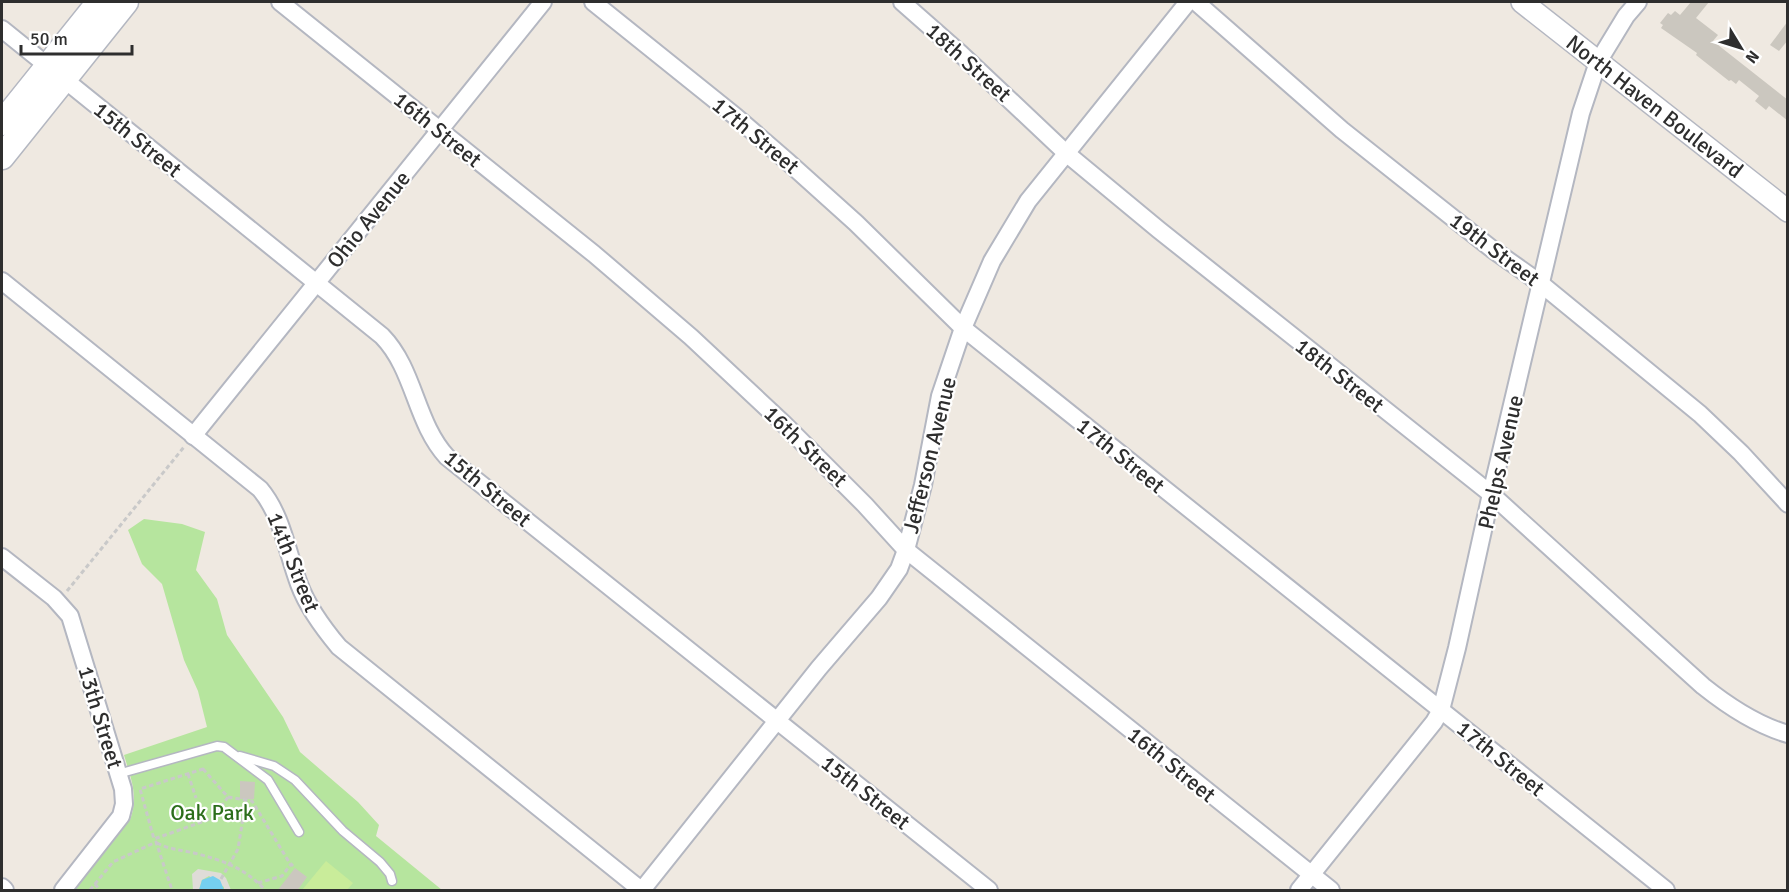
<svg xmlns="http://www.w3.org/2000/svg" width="1789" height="892" font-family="Signika,sans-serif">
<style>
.green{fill:#b6e59e}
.pitch{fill:#c9ec9a}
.plaza{fill:#dfdcd8}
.water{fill:#75cff0}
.building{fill:#cbc7bf}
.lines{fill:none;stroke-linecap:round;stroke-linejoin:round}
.service-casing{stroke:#b4b7c1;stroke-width:11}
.minor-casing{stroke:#b4b7c1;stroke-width:20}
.tertiary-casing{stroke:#b4b7c1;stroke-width:24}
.secondary-casing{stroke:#b4b7c1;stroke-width:27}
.path{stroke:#c9c9c9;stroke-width:3;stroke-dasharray:4.5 3;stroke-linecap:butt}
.service{stroke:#fff;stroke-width:8}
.minor{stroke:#fff;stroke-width:16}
.tertiary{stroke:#fff;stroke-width:21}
.secondary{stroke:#fff;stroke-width:24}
.labels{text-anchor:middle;stroke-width:4.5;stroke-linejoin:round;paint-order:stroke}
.street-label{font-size:22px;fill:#2e2e2e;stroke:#fff}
.park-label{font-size:22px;fill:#2c6e1b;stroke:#fff}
</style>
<rect width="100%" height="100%" fill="#efe9e1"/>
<path class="green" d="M144,519L182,524L205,532L196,570L217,599L227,635L283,717L300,752L358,802L379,825L376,836L442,890H75L130,820C139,796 131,779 124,755L207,727L198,691L184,660L162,584L142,564L128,530Z"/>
<polygon class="pitch" points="326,861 353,883 347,890 302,890"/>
<polygon class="plaza" points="198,869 221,873 226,878 231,890 224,890 224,887 209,876 202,880 199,890 193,890 192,874"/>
<polygon class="water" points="213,876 220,880 224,890 199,890 202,880"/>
<g class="building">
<polygon points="1691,2 1709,2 1696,18 1718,35 1713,41 1788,100 1788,121 1769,106 1766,110 1755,101 1759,96 1739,80 1736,84 1731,80 1729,81 1696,55 1697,53 1661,28 1663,25 1660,23 1668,13 1671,15 1675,11 1680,15"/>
<polygon points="1788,21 1788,40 1779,51 1770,45"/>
<polygon points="240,781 255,782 254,799 240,799"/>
<polygon points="295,868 307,877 297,891 277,891"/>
</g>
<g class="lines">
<g class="service-casing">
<g id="service">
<polyline points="240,756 274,766 295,780 343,831 380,862 390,874 392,881"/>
<polyline points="118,774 217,746 224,747 268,780 299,832"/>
</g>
</g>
<g class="minor-casing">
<g id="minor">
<polyline points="280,2 594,254 691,337 783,423 865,505 906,550 1331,890"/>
<polyline points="593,2 735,116 787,161 856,223 963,328 1666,890"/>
<path d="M902,2L961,54L1066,153L1159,230L1491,494L1703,686C1728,706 1756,725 1788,734"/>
<polyline points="1196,2 1342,130 1492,249 1540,283 1700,414 1741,453 1788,504"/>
<path d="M2,29L382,336C415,370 415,422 447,457L989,890"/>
<path d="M2,281L260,489C282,515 287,552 299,584C308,608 323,628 339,647L641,890"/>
<polyline points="193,436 543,2"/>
<polyline points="2,557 54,598 70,616 123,789 124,804 121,816 63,890"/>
<polyline points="2,887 5,890"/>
<polyline points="642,890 819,668 879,598 899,569 906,550 923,485 940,396 963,328 992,261 1028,201 1188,2"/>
<polyline points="1299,890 1434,722 1441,710 1457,648 1491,494 1581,113 1598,62 1626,16 1638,2"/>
</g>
</g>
<g class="tertiary-casing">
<polyline id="tertiary" points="1522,2 1788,211"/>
</g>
<g class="secondary-casing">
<g id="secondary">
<polyline points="2,123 99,2"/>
<polyline points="2,157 126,2"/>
</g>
</g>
<g class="path">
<polyline points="67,591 184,447"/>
<polygon points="203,769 228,797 213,818 154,839 140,789"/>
<polyline points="188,774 196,798"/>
<polyline points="228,797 252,801 289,862 293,866"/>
<path d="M157,843C168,849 181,850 194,853C222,860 245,868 265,890"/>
<polyline points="221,879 238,849 246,799"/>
<polyline points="258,883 282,876 291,864"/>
<polyline points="95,884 100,890"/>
<polyline points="90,890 113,862 156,842 172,890"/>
</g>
<use href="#service" class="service"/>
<use href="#minor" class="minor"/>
<use href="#tertiary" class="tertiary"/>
<use href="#secondary" class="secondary"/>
</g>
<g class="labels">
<g class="street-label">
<text transform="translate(969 62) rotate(42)" y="8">18th Street</text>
<text transform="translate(1655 106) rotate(38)" y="8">North Haven Boulevard</text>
<text transform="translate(438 129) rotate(39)" y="8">16th Street</text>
<text transform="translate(756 135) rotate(40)" y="8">17th Street</text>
<text transform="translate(138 139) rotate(39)" y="8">15th Street</text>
<text transform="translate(368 219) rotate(-51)" y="8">Ohio Avenue</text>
<text transform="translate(1495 249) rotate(37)" y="8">19th Street</text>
<text transform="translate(1340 375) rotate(38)" y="8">18th Street</text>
<text transform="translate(806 446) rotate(44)" y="8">16th Street</text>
<text transform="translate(929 455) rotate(-76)" y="8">Jefferson Avenue</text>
<text transform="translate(1121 455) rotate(39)" y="8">17th Street</text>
<text transform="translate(1500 462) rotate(-77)" y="8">Phelps Avenue</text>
<text transform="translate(488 488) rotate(40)" y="8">15th Street</text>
<text transform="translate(294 562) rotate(68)" y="8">14th Street</text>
<text transform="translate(101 717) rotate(73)" y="8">13th Street</text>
<text transform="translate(1501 758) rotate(39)" y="8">17th Street</text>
<text transform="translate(1172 764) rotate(39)" y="8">16th Street</text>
<text transform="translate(866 792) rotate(38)" y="8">15th Street</text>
</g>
<g class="park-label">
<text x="212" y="820">Oak Park</text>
</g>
</g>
<rect width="1789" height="892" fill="none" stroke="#2e2e2e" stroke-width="6"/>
<g transform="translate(1741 48) rotate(128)" stroke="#ffffff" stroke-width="4.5" paint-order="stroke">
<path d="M0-4.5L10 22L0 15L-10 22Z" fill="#2e2e2e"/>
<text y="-9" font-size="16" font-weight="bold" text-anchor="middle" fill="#2e2e2e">N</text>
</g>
<path d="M21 45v9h111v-9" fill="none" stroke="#2e2e2e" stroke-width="3"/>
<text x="30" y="45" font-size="18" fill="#2e2e2e" stroke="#ffffff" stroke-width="4.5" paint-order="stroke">50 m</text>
</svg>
